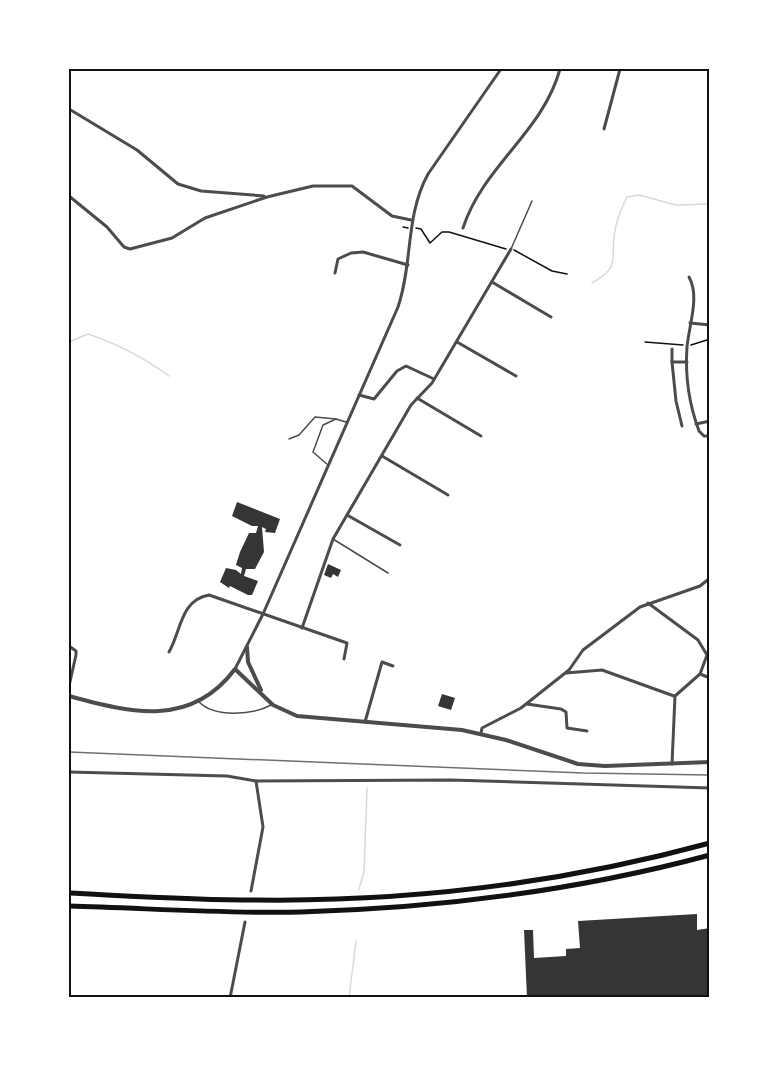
<svg xmlns="http://www.w3.org/2000/svg" width="779" height="1067" font-family="Manrope,sans-serif">
<style>
.lines{fill:none;stroke-linecap:round;stroke-linejoin:round}
.stream{stroke:#d9d9d9;stroke-width:1.5}
.building{fill:#353535}
.path{stroke:#111;stroke-width:1.5}
.service{stroke:#4c4c4c;stroke-width:1.5}
.minor{stroke:#4c4c4c;stroke-width:3}
.tertiary{stroke:#4c4c4c;stroke-width:4}
.motorway{stroke:#111;stroke-width:5}
.rail{stroke:#707070;stroke-width:1.5}
.neatline{fill:none;stroke:#111;stroke-width:2}
</style>
<rect width="100%" height="100%" fill="#fff"/>
<g class="lines">
<g class="stream">
<path d="M592,283C618,268 612,263 614,237C615,224 622,207 627,197L639,195L676,205L710,204"/>
<path d="M69,342L88,334C118,344 143,357 169,376"/>
<polyline points="359,889 364,872 367,788"/>
<polyline points="349,998 356,941"/>
</g>
</g>
<g class="building">
<polygon points="237,502 280,519 275,533 265,532 266,529 262,527 264,552 255,569 246,569 244,576 258,581 252,595 248,595 230,586 229,588 220,582 226,568 236,570 241,574 242,568 236,565 240,552 249,533 256,533 258,526 252,526 232,516"/>
<polygon points="328,564 341,570 338,577 333,574 331,578 324,575"/>
<polygon points="442,694 455,698 451,710 438,706"/>
<polygon points="697,914 697,930 710,928 710,998 527,998 524,930 533,930 534,958 566,956 566,949 580,948 578,921"/>
</g>
<g class="lines">
<g class="path">
<polyline points="403,227 408,228"/>
<polyline points="416,228 421,229 430,243 442,232 449,232 506,249"/>
<polyline points="514,250 552,271 567,274"/>
<polyline points="645,342 683,345"/>
<polyline points="691,345 710,339"/>
</g>
<g class="service">
<polyline points="511,249 532,201"/>
<polyline points="289,439 299,435 315,417 336,419"/>
<polyline points="328,465 313,452 323,425 336,419 346,422"/>
<polyline points="333,539 388,573"/>
<path d="M199,702C215,718 253,715 271,705"/>
<polyline points="69,735 70,735"/>
</g>
<g class="minor">
<polyline points="69,109 137,150 178,184 201,191 264,196"/>
<polyline points="604,129 620,69"/>
<polyline points="69,196 107,227 124,247 130,249 172,238 205,218 267,197 313,186 352,186 392,216 411,220"/>
<path d="M463,228C483,166 543,132 560,69"/>
<polyline points="335,273 338,259 351,253 363,252 408,265"/>
<path d="M689,277C700,296 689,325 687,347C685,375 689,404 699,431L704,436H710"/>
<polyline points="492,282 551,317"/>
<polyline points="690,323 710,325"/>
<polyline points="457,342 516,376"/>
<polyline points="672,349 672,362 687,362"/>
<polyline points="672,362 676,401 682,426"/>
<polyline points="359,395 374,399 397,371 406,366 434,379"/>
<polyline points="417,398 481,436"/>
<polyline points="696,424 710,421"/>
<polyline points="382,456 448,495"/>
<polyline points="347,515 400,545"/>
<polyline points="648,603 698,640 707,655 700,674 675,696 672,764"/>
<polyline points="302,628 333,539 411,405 432,383 511,249"/>
<polyline points="69,646 76,651 76,655 69,686"/>
<path d="M169,652C181,632 180,600 209,595L347,643L344,659"/>
<path d="M235,669L263,614L398,307C413,263 405,216 428,174L501,69"/>
<polyline points="566,673 602,670 674,696"/>
<polyline points="700,674 710,678"/>
<polyline points="527,704 561,709 566,712 567,728 587,731"/>
<polyline points="365,722 382,662 393,666"/>
<polyline points="481,733 482,728 521,708 569,670 583,650 640,607 700,586 710,578"/>
<polyline points="69,772 227,776 256,781 451,780 710,788"/>
<polyline points="251,891 263,827 256,781"/>
<polyline points="230,998 245,922"/>
</g>
<g class="tertiary">
<polyline points="247,647 248,662 261,690"/>
<path d="M69,696C131,713 191,728 235,669L273,705L297,716L462,730L506,740L578,764L605,766L710,762"/>
</g>
<g class="motorway">
<path d="M69,893C131,896 193,900 255,900C407,902 563,883 710,843"/>
<path d="M69,906C146,908 224,914 301,912C440,908 576,891 710,855"/>
</g>
<polyline class="rail" points="69,752 583,773 710,775"/>
</g>
<rect width="779" height="1067" fill="none" stroke="#ffffff" stroke-width="141"/>
<rect x="70" y="70" width="638" height="926" class="neatline"/>
</svg>
